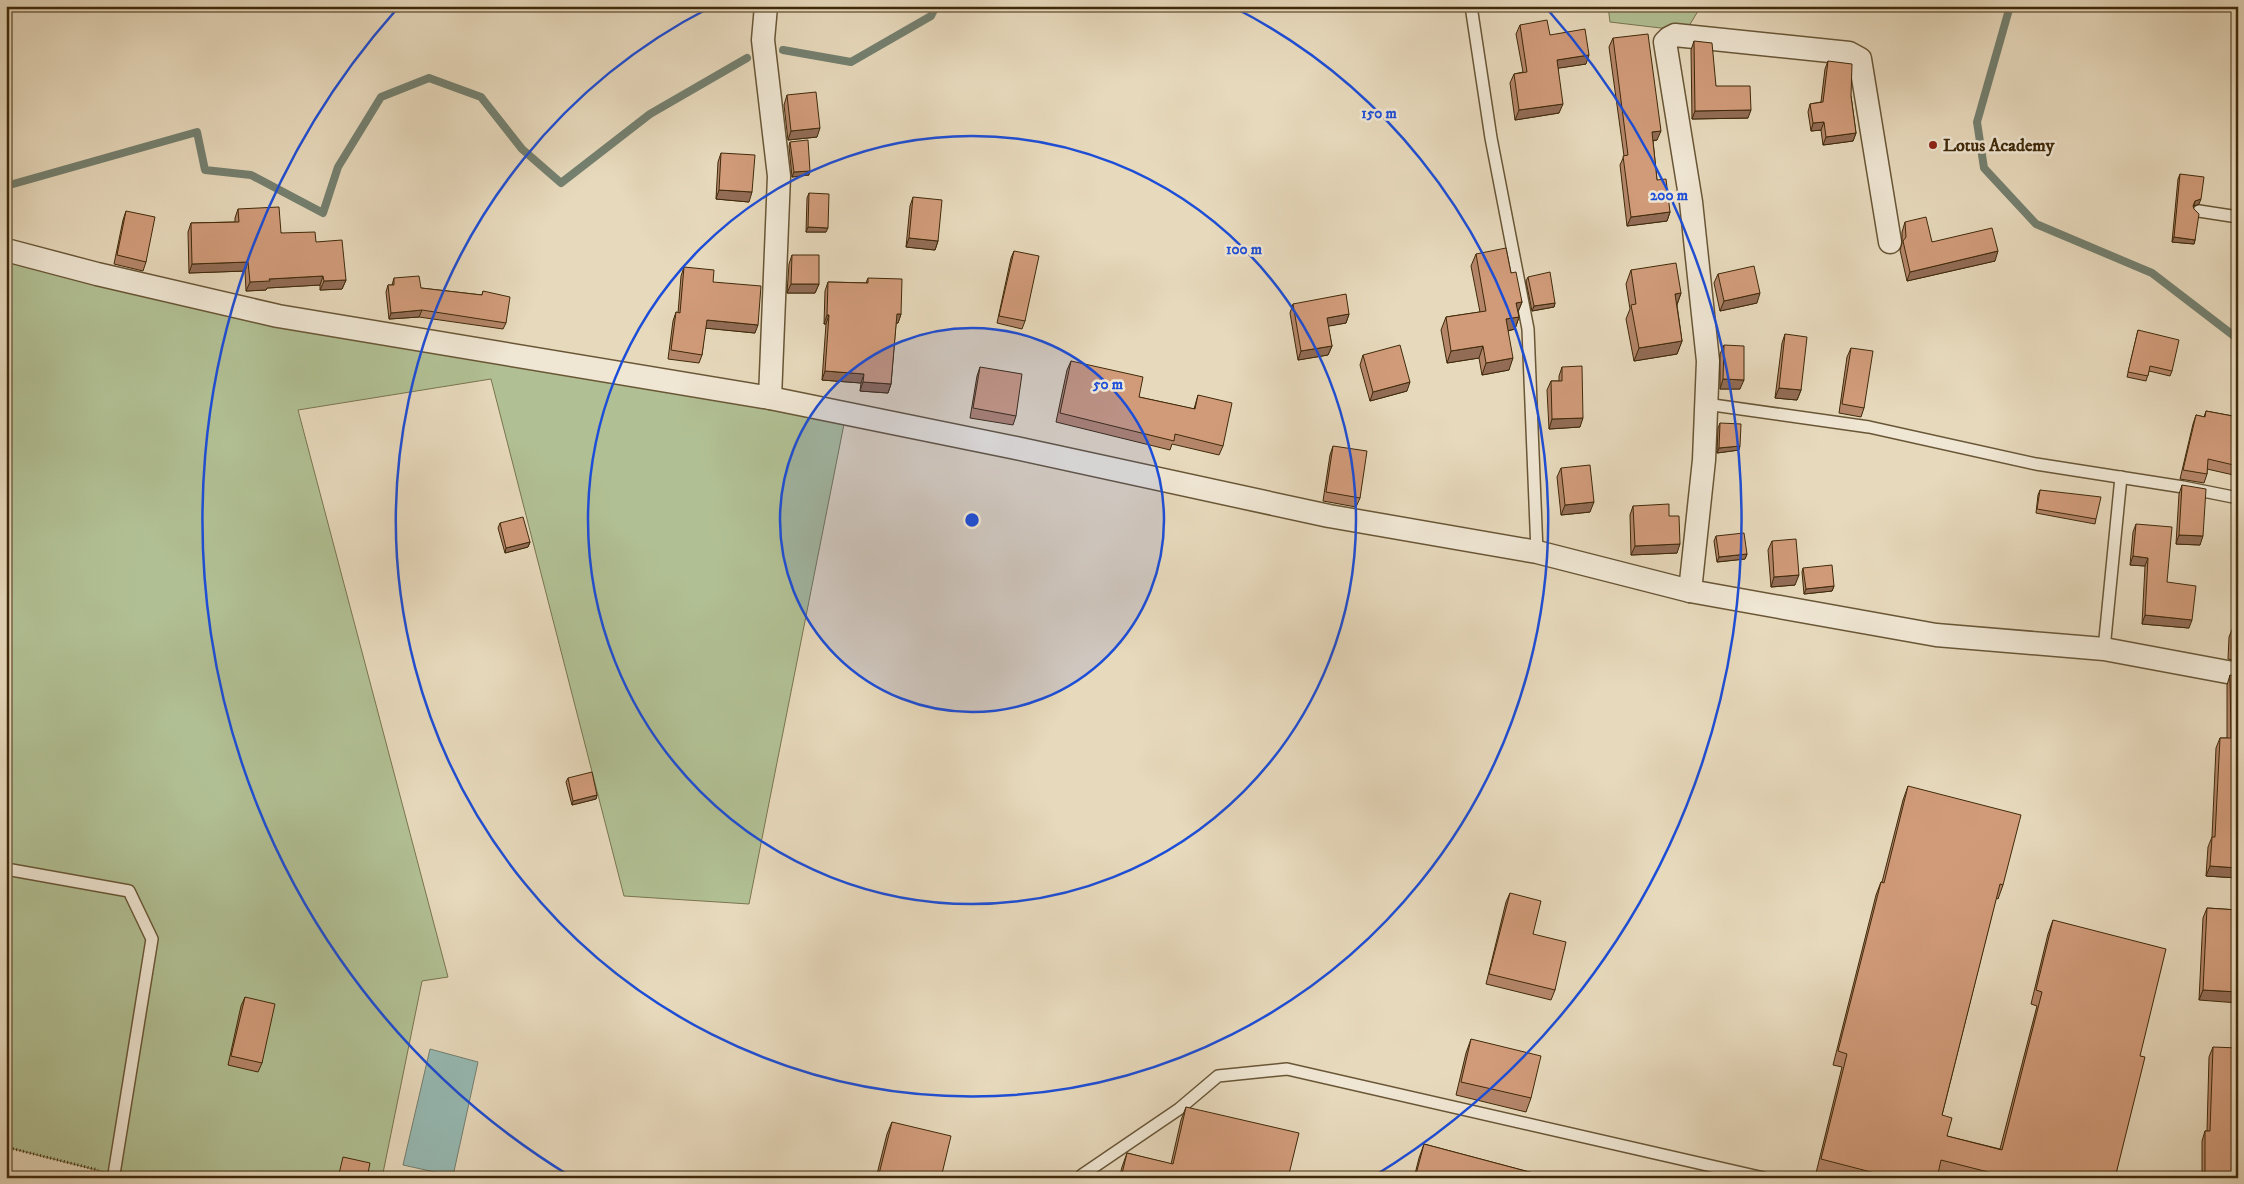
<svg xmlns="http://www.w3.org/2000/svg" width="2244" height="1184" font-family="'IM FELL DW Pica',serif">
<style>
.green{fill:#b1c094;stroke:#78754f}
.water{fill:#97bab4;stroke:#748070}
.lines{fill:none;stroke-linecap:round;stroke-linejoin:round}
.stream{stroke:#748070;stroke-width:8}
.lane-casing{stroke:#695636;stroke-width:14}
.street-casing{stroke:#695636;stroke-width:25}
.path{stroke:#3f2a0a;stroke-width:3;stroke-dasharray:1 2.5;stroke-linecap:butt}
.lane{stroke:#efe6d3;stroke-width:11}
.street{stroke:#efe6d3;stroke-width:22}
.wall{fill:#b48569;stroke:#3f2a0a}
.shaded-wall{fill:#926c55;stroke:#3f2a0a}
.building{fill:#d19b7a;stroke:#3f2a0a}
.ring{fill:none;stroke:#1d4ed8;stroke-width:2.5}
.poi-dot{fill:#8f2418;stroke:#efe6d3;stroke-width:2}
.labels{text-anchor:middle;stroke-width:5;stroke-linejoin:round;paint-order:stroke}
.poi-label{font-size:18px;font-weight:bold;fill:#3f2a0a;stroke:#efe6d3;text-anchor:start}
.centre{fill:#1d4ed8;stroke:#efe6d3;stroke-width:2.5}
.ring-label{font-size:15px;text-anchor:middle;font-weight:bold;fill:#1d4ed8;stroke:#efe6d3;stroke-width:5;stroke-linejoin:round;paint-order:stroke}
</style>
<rect width="100%" height="100%" fill="#e7d9bc"/>
<filter id="stains"><feTurbulence type="fractalNoise" baseFrequency=".004" numOctaves="4"/><feColorMatrix values="0 0 0 0 .2 0 0 0 0 .09 0 0 0 0 .02 0 0 0 .5 -.17"/></filter>
<radialGradient id="worn" r=".72"><stop offset=".6" stop-color="#630" stop-opacity="0"/><stop offset="1" stop-color="#630" stop-opacity=".3"/></radialGradient>
<g class="green">
<polygon points="1608,6 1701,6 1686,31 1610,22"/>
<polygon points="6,249 278,316 846,414 749,904 624,896 491,379 298,410 448,977 422,981 382,1178 128,1178 6,1147"/>
</g>
<polygon class="water" points="430,1049 478,1062 453,1176 403,1165"/>
<g class="lines">
<g class="stream">
<polyline points="2010,6 1977,122 1984,168 2036,224 2152,273 2238,339"/>
<polyline points="783,50 851,62 931,16 936,6"/>
<polyline points="6,186 197,132 205,170 251,175 323,213 338,167 381,97 429,78 481,97 522,149 561,183 650,114 747,58"/>
</g>
<g class="lane-casing">
<g id="lane">
<polyline points="1471,6 1491,138 1528,329 1537,552"/>
<polyline points="2199,211 2238,217"/>
<polyline points="1706,404 1869,427 2036,464 2183,487 2238,498"/>
<polyline points="2104,649 2121,477"/>
<polyline points="6,869 129,891 152,939 114,1174"/>
<polyline points="1081,1178 1082,1175 1179,1109 1218,1076 1287,1069 1764,1178"/>
</g>
</g>
<g class="street-casing">
<g id="street">
<polyline points="766,6 763,40 779,176 770,398"/>
<polyline points="6,250 97,274 278,316 770,398 1016,448 1329,516 1537,552 1690,591 1936,635 2104,649 2238,674"/>
<polyline points="1690,591 1704,460 1708,361 1691,202 1665,42 1669,38 1675,35 1849,53 1860,59 1890,242"/>
</g>
</g>
<polyline class="path" points="6,1147 98,1170"/>
<use href="#lane" class="lane"/>
<use href="#street" class="street"/>
</g>
<g class="wall">
<polygon points="1520,25 1550,35 1586,64 1558,68 1559,113 1515,120 1510,83 1514,74 1523,72 1516,34"/>
<polygon points="1613,38 1657,140 1653,141 1657,180 1670,212 1667,221 1627,226 1620,165 1624,156 1609,47"/>
<polygon points="2238,39 2238,79 2237,79 2237,42"/>
<polygon points="1694,41 1716,86 1748,118 1692,119 1691,50"/>
<polygon points="1828,61 1851,96 1856,133 1853,141 1823,145 1821,130 1811,131 1808,112 1810,104 1821,102 1825,69"/>
<polygon points="787,95 817,137 788,140 784,105"/>
<polygon points="790,142 809,175 792,177 789,146"/>
<polygon points="721,153 749,202 716,199 718,162"/>
<polygon points="2180,174 2199,204 2193,206 2195,240 2194,244 2172,242 2178,179"/>
<polygon points="809,193 826,232 806,232 807,198"/>
<polygon points="913,197 938,241 935,250 906,247 910,206"/>
<polygon points="238,209 281,233 316,242 346,280 342,289 320,290 320,285 267,288 266,290 246,291 245,271 189,273 188,232 191,223 235,222 235,218"/>
<polygon points="126,211 146,262 143,271 114,264 123,220"/>
<polygon points="1905,222 1932,242 1995,261 1907,281 1900,250 1902,243 1902,232"/>
<polygon points="1014,251 1025,321 1022,329 997,323 1011,258"/>
<polygon points="1476,254 1511,273 1522,302 1518,312 1519,317 1515,329 1508,331 1509,370 1482,375 1479,358 1447,363 1441,330 1446,317 1480,312 1471,266"/>
<polygon points="792,255 819,284 815,293 787,293 789,264"/>
<polygon points="684,267 713,282 755,333 705,328 702,355 699,363 668,359 673,321 676,312 678,313 681,276"/>
<polygon points="1631,270 1681,293 1677,305 1682,341 1677,354 1634,361 1626,319 1630,309 1626,284"/>
<polygon points="1718,274 1757,303 1720,311 1714,283"/>
<polygon points="1528,277 1555,303 1554,307 1532,311 1526,281"/>
<polygon points="394,278 421,288 482,295 483,291 506,323 503,329 419,317 389,319 386,292 388,285 392,285"/>
<polygon points="868,278 901,314 898,323 896,323 891,384 888,393 860,391 861,383 822,380 826,324 824,324 825,291 828,282 866,283"/>
<polygon points="1293,304 1349,314 1346,323 1328,326 1332,346 1328,355 1298,360 1290,313"/>
<polygon points="2138,330 2172,371 2170,376 2149,371 2146,381 2127,377"/>
<polygon points="1785,334 1801,390 1797,400 1775,398 1782,343"/>
<polygon points="1724,345 1740,389 1720,389 1720,354"/>
<polygon points="1851,348 1864,408 1861,417 1839,413 1847,357"/>
<polygon points="1363,355 1407,391 1370,401 1360,365"/>
<polygon points="1071,361 1139,397 1194,409 1198,395 1223,446 1219,455 1172,444 1170,450 1056,422 1067,370"/>
<polygon points="980,367 1016,416 1013,425 970,418 977,376"/>
<polygon points="1562,367 1580,427 1549,429 1547,390 1551,381 1559,381 1559,376"/>
<polygon points="2206,411 2238,417 2238,476 2207,469 2207,474 2204,483 2180,479 2193,424 2196,415 2204,417"/>
<polygon points="1720,423 1739,450 1717,453 1718,428"/>
<polygon points="1333,446 1360,498 1356,507 1323,501 1330,455"/>
<polygon points="1561,468 1590,512 1561,515 1557,477"/>
<polygon points="2182,485 2200,545 2176,544 2179,494"/>
<polygon points="2040,490 2096,519 2095,524 2036,513 2038,495"/>
<polygon points="1633,506 1669,516 1677,553 1631,555 1630,515"/>
<polygon points="500,523 530,542 528,547 505,553 498,528"/>
<polygon points="2136,524 2167,582 2189,628 2142,624 2145,566 2130,565 2133,532"/>
<polygon points="1716,536 1747,554 1745,559 1717,562 1714,541"/>
<polygon points="1772,541 1795,585 1771,587 1768,550"/>
<polygon points="1803,568 1834,586 1832,591 1804,594 1802,572"/>
<polygon points="2233,627 2238,627 2238,661 2228,659 2229,637"/>
<polygon points="2230,675 2238,878 2206,876 2208,847 2212,837 2216,748 2220,738 2227,738 2227,685"/>
<polygon points="568,778 597,795 596,799 572,805 566,782"/>
<polygon points="1908,786 2003,885 1998,899 1996,898 1942,1115 1947,1136 2000,1149 2037,1006 2031,1004 2048,934 2053,920 2140,1056 2115,1178 1953,1178 1938,1174 1937,1178 1834,1178 1816,1173 1842,1067 1833,1065 1876,895 1881,882 1882,882 1903,800"/>
<polygon points="1510,893 1533,934 1555,990 1551,1000 1486,984 1506,902"/>
<polygon points="2207,908 2238,910 2199,1000 2203,918"/>
<polygon points="245,997 262,1063 258,1072 228,1065 241,1006"/>
<polygon points="1471,1039 1531,1098 1526,1112 1456,1095 1466,1053"/>
<polygon points="2213,1047 2238,1178 2202,1178 2202,1141 2205,1131 2207,1131 2209,1057"/>
<polygon points="1186,1107 1288,1178 1119,1178 1122,1167 1127,1153 1171,1164 1181,1120"/>
<polygon points="892,1122 941,1178 876,1178 887,1134"/>
<polygon points="1424,1144 1552,1178 1414,1178 1419,1158"/>
</g>
<g class="shaded-wall">
<polygon points="1589,55 1586,64 1553,69 1557,60"/>
<polygon points="1563,104 1559,113 1515,120 1519,110"/>
<polygon points="1751,110 1748,118 1692,119 1695,111"/>
<polygon points="1824,122 1821,130 1811,131 1813,123"/>
<polygon points="820,128 817,137 788,140 791,131"/>
<polygon points="1661,131 1657,140 1648,141 1652,132"/>
<polygon points="1856,133 1853,141 1823,145 1826,137"/>
<polygon points="810,171 809,175 792,177 794,172"/>
<polygon points="719,190 752,192 749,202 716,199"/>
<polygon points="2201,199 2199,204 2194,206 2195,201"/>
<polygon points="1670,212 1667,221 1627,226 1631,217"/>
<polygon points="808,227 828,228 826,232 806,232"/>
<polygon points="2174,237 2195,240 2194,244 2172,242"/>
<polygon points="909,238 938,241 935,250 906,247"/>
<polygon points="1998,251 1995,261 1907,281 1910,272"/>
<polygon points="248,262 245,271 189,273 192,264"/>
<polygon points="323,276 320,285 267,288 266,290 246,291 250,282 269,279"/>
<polygon points="346,280 342,289 320,290 324,281"/>
<polygon points="791,284 819,284 815,293 787,293"/>
<polygon points="1681,293 1676,307 1675,294"/>
<polygon points="1760,293 1757,303 1720,311 1724,301"/>
<polygon points="1522,302 1517,314 1516,303"/>
<polygon points="1555,303 1554,307 1532,311 1534,306"/>
<polygon points="422,310 419,317 389,319 391,313"/>
<polygon points="897,314 901,314 898,323 893,323"/>
<polygon points="1349,314 1346,323 1324,327 1327,318"/>
<polygon points="827,315 829,315 826,324 824,324"/>
<polygon points="1519,317 1515,329 1502,332 1506,319"/>
<polygon points="707,320 758,325 755,333 704,328"/>
<polygon points="1682,341 1677,354 1634,361 1639,348"/>
<polygon points="1332,346 1328,355 1298,360 1301,351"/>
<polygon points="1483,346 1479,358 1447,363 1451,351"/>
<polygon points="1513,358 1509,370 1482,375 1486,363"/>
<polygon points="825,371 864,374 861,383 822,380"/>
<polygon points="1723,379 1744,380 1740,389 1720,389"/>
<polygon points="863,382 891,384 888,393 860,391"/>
<polygon points="1410,382 1407,391 1370,401 1373,392"/>
<polygon points="1779,388 1801,390 1797,400 1775,398"/>
<polygon points="1583,418 1580,427 1549,429 1552,419"/>
<polygon points="1740,446 1739,450 1717,453 1719,448"/>
<polygon points="1594,502 1590,512 1561,515 1565,505"/>
<polygon points="2179,535 2203,536 2200,545 2176,544"/>
<polygon points="530,542 528,547 505,553 506,548"/>
<polygon points="1680,544 1677,553 1631,555 1635,546"/>
<polygon points="1747,554 1745,559 1717,562 1719,557"/>
<polygon points="2133,556 2148,558 2145,566 2130,565"/>
<polygon points="1799,575 1795,585 1771,587 1774,577"/>
<polygon points="1834,586 1832,591 1804,594 1806,589"/>
<polygon points="2145,615 2192,620 2189,628 2142,624"/>
<polygon points="597,795 596,799 572,805 573,801"/>
<polygon points="2210,866 2238,868 2238,878 2206,876"/>
<polygon points="2203,990 2238,992 2238,1003 2199,1000"/>
</g>
<g class="building">
<polygon points="1547,20 1550,35 1585,29 1589,55 1557,60 1563,104 1519,110 1514,74 1527,72 1520,25"/>
<polygon points="1648,34 1661,131 1652,132 1657,180 1666,179 1670,212 1631,217 1623,156 1628,155 1613,38"/>
<polygon points="1694,41 1712,43 1716,86 1750,86 1751,110 1695,111"/>
<polygon points="1828,61 1852,64 1851,96 1856,133 1826,137 1824,122 1813,123 1810,104 1823,102"/>
<polygon points="816,92 820,128 791,131 787,95"/>
<polygon points="808,140 810,171 794,172 790,142"/>
<polygon points="721,153 755,155 752,192 719,190"/>
<polygon points="2180,174 2204,177 2201,199 2195,201 2193,206 2194,209 2199,214 2195,240 2174,237"/>
<polygon points="809,193 829,194 828,228 808,227"/>
<polygon points="913,197 942,200 938,241 909,238"/>
<polygon points="279,207 281,233 315,232 316,242 342,240 346,280 324,281 323,276 269,279 270,281 250,282 248,262 192,264 191,223 239,222 238,209"/>
<polygon points="126,211 155,217 146,262 117,255"/>
<polygon points="1926,217 1932,242 1992,228 1998,251 1910,272 1903,241 1906,237 1905,222"/>
<polygon points="1506,248 1511,273 1516,272 1522,302 1516,303 1519,317 1506,319 1513,358 1486,363 1483,346 1451,351 1446,317 1486,311 1476,254"/>
<polygon points="1014,251 1039,256 1025,321 999,316"/>
<polygon points="792,255 819,255 819,284 791,284"/>
<polygon points="1676,263 1681,293 1675,294 1682,341 1639,348 1631,305 1636,304 1631,270"/>
<polygon points="1754,266 1760,293 1724,301 1718,274"/>
<polygon points="684,267 714,270 713,282 761,286 758,325 707,320 702,355 671,350 676,312 680,313"/>
<polygon points="1550,272 1555,303 1534,306 1528,277"/>
<polygon points="419,276 421,288 482,295 483,291 510,297 506,323 422,310 391,313 388,285 394,285 394,278"/>
<polygon points="868,278 902,279 901,314 897,314 891,384 863,382 864,374 825,371 829,315 827,315 828,282 868,283"/>
<polygon points="1346,294 1349,314 1327,318 1332,346 1301,351 1293,304"/>
<polygon points="2138,330 2179,340 2172,371 2150,366 2148,376 2128,372"/>
<polygon points="1785,334 1807,337 1801,390 1779,388"/>
<polygon points="1400,345 1410,382 1373,392 1363,355"/>
<polygon points="1724,345 1744,346 1744,380 1723,379"/>
<polygon points="1851,348 1873,351 1864,408 1842,404"/>
<polygon points="1071,361 1143,377 1139,397 1195,409 1198,395 1232,403 1223,446 1175,434 1174,441 1060,413"/>
<polygon points="1582,366 1583,418 1552,419 1551,381 1562,381 1562,367"/>
<polygon points="980,367 1022,374 1016,416 973,408"/>
<polygon points="2206,411 2238,417 2238,466 2208,459 2207,474 2183,470 2196,415 2205,417"/>
<polygon points="1720,423 1741,424 1740,446 1719,448"/>
<polygon points="1333,446 1367,451 1360,498 1326,492"/>
<polygon points="1590,465 1594,502 1565,505 1561,468"/>
<polygon points="2182,485 2206,489 2203,536 2179,535"/>
<polygon points="2040,490 2101,497 2096,519 2037,509"/>
<polygon points="1669,504 1669,516 1679,516 1680,544 1635,546 1633,506"/>
<polygon points="523,517 530,542 506,548 500,523"/>
<polygon points="2136,524 2172,527 2167,582 2196,586 2192,620 2145,615 2148,558 2133,556"/>
<polygon points="1744,533 1747,554 1719,557 1716,536"/>
<polygon points="1796,539 1799,575 1774,577 1772,541"/>
<polygon points="1832,565 1834,586 1806,589 1803,568"/>
<polygon points="2233,627 2238,627 2238,651 2232,649"/>
<polygon points="2230,675 2238,676 2238,868 2210,866 2212,837 2215,837 2220,738 2231,738"/>
<polygon points="592,772 597,795 573,801 568,778"/>
<polygon points="1908,786 2021,815 2003,885 2000,884 1942,1115 1952,1118 1947,1136 2002,1150 2042,992 2036,990 2053,920 2166,949 2140,1056 2145,1057 2115,1178 1995,1178 1996,1174 1941,1160 1937,1178 1894,1178 1821,1159 1847,1054 1838,1051 1881,882 1884,883"/>
<polygon points="1510,893 1541,901 1533,934 1566,942 1555,990 1489,974"/>
<polygon points="2207,908 2238,910 2238,992 2203,990"/>
<polygon points="245,997 275,1004 262,1063 231,1056"/>
<polygon points="1471,1039 1541,1056 1531,1098 1461,1082"/>
<polygon points="2213,1047 2238,1048 2238,1178 2205,1178 2205,1131 2210,1131"/>
<polygon points="1186,1107 1299,1133 1288,1178 1121,1178 1127,1153 1173,1164"/>
<polygon points="892,1122 951,1136 941,1178 878,1178"/>
<polygon points="1424,1144 1552,1178 1415,1178"/>
<polygon points="343,1157 370,1163 367,1178 338,1178"/>
</g>
<circle cx="972" cy="520" r="192" fill="#1d4ed8" fill-opacity=".12"/>
<g class="ring">
<circle cx="972" cy="520" r="192"/>
<circle cx="972" cy="520" r="384"/>
<path d="M1233 7A576 576 0 1 1 711 7"/>
<path d="M570 1176A769 769 0 0 1 396 10M1548 10A769 769 0 0 1 1374 1176"/>
</g>
<circle class="poi-dot" cx="1933" cy="145" r="5"/>
<g class="labels">
<g class="poi-label">
<text x="1943" y="151">Lotus Academy</text>
</g>
</g>
<circle cx="972" cy="520" r="8" class="centre"/>
<g class="ring-label">
<text x="1379" y="118">150 m</text>
<text x="1669" y="200">200 m</text>
<text x="1244" y="254">100 m</text>
<text x="1108" y="389">50 m</text>
</g>
<rect width="2244" height="1184" fill="none" stroke="#e7d9bc" stroke-width="25"/>
<rect x="8" y="8" width="2229" height="1169" fill="none" stroke="#3f2a0a" stroke-width="2.5"/>
<rect x="12" y="12" width="2219" height="1159" fill="none" stroke="#3f2a0a"/>
<rect width="100%" height="100%" filter="url(#stains)"/>
<rect width="100%" height="100%" fill="url(#worn)"/>
</svg>
